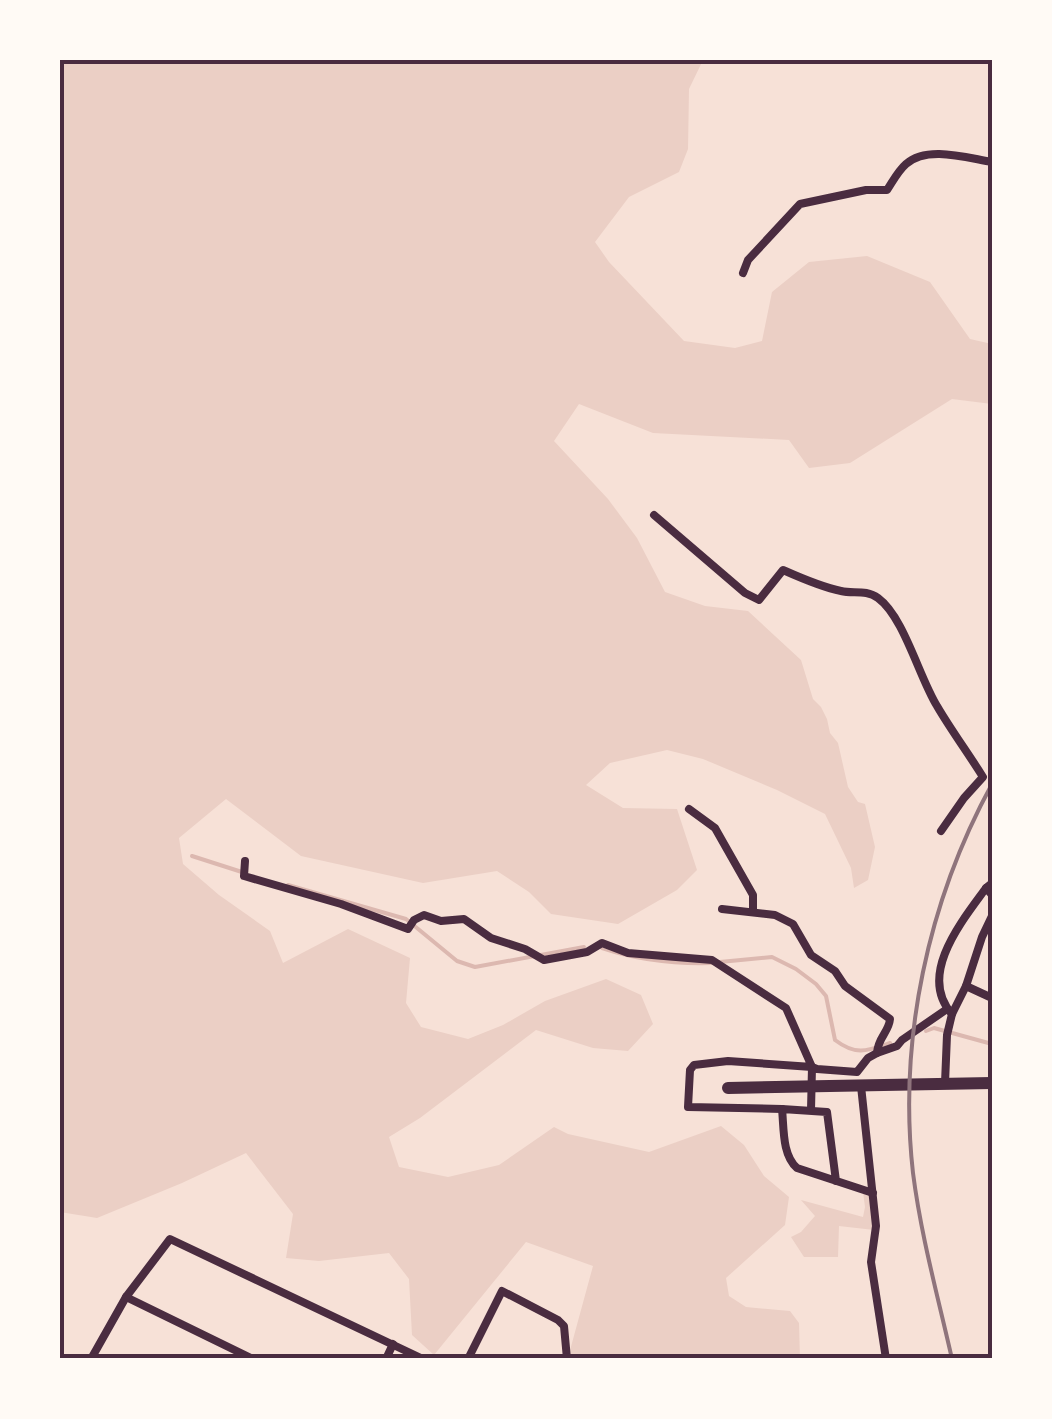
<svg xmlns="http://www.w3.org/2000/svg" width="1052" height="1419" font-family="'Alegreya Sans',sans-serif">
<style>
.green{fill:#ebcfc5}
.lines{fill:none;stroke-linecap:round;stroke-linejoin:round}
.stream{stroke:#dcb8b0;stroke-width:4}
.minor{stroke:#4a2c40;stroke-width:8}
.trunk{stroke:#4a2c40;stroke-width:12}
.rail{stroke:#8f747c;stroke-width:4}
.neatline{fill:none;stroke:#4a2c40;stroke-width:4}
</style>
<rect width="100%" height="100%" fill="#f7e1d7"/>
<g class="green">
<polygon points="60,60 703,60 689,89 688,149 679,172 629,197 595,242 609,262 684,341 735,348 762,341 772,292 809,262 867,256 930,282 970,339 992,344 992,404 952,399 850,463 809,468 789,440 653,433 579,404 554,441 608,499 637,538 665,592 705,606 748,611 801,660 813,699 821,707 827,719 830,733 838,743 848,787 858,802 865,804 875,847 868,880 854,888 851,868 825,814 777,790 703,759 667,750 610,763 586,785 623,808 677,809 697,870 677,890 618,924 551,914 529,892 497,871 423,883 301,856 226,799 179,838 183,864 219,895 270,931 283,963 348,929 410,958 406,1003 421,1027 468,1039 503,1025 545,1001 606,979 641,995 653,1024 628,1051 593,1048 536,1030 420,1118 389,1137 399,1167 448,1177 499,1165 554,1127 568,1134 649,1152 721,1126 744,1145 764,1176 789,1197 785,1225 726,1278 729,1296 746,1307 790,1311 799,1323 800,1359 573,1359 569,1354 593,1266 526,1242 434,1355 412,1335 409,1279 389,1253 319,1261 286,1258 293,1214 246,1153 182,1183 97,1218 60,1212"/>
<polygon points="863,1192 871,1194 874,1230 839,1226 838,1257 804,1257 791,1237 801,1232 815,1216 801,1200 863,1217 865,1207"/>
</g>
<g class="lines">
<g class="stream">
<polyline points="192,856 245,873"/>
<polyline points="288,885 406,919 457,961 475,967 584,947"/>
<path d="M602,948C638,960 674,964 711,963"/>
<path d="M720,962L772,957L796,969L816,984L826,996L835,1040C856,1056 867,1051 890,1043"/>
<polyline points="926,1031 934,1028 992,1044"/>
</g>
<g class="minor">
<path d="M743,273L748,260L800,204L866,190H887C893,181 898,171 906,164C927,145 967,158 992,162"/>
<path d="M654,515L745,593L759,600L783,570C801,578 821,587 841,591C853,594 866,589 878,598C904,617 919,677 937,706C951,730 968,753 983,777L964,798L941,831"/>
<polyline points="689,809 715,828 753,895 753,912"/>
<polyline points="245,861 244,876 341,904 408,929 414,920 424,915 441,921 464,919 491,938 525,949 544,960 587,952 602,943 628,953 712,960 786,1008 812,1067 728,1061 694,1065 690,1070 688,1107 782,1109"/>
<polyline points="992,883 986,888 992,895"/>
<path d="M722,909L775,915L793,924L811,955L835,971L845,986L890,1019C889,1032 878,1037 877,1053L868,1058L857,1072L817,1069L812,1067L811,1110"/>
<polyline points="966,986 992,998"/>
<path d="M952,1014C917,975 962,921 986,888"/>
<polyline points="877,1053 897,1046 902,1040 947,1009"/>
<polyline points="945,1083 947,1035 952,1014 966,986 982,937 992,916"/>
<polyline points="861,1086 876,1226 871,1262 886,1359"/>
<path d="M836,1181L827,1112L782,1109C784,1128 782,1155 797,1168L873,1193"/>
<polyline points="126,1297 253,1359"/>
<polyline points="91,1359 126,1297 170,1239 423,1359"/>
<polyline points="386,1359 393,1344"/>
<polyline points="468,1359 502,1291 558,1320 564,1326 567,1359"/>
</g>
<polyline class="trunk" points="728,1088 992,1083"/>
<path class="rail" d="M952,1359C938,1297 921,1236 913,1173C898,1040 928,901 992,784"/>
</g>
<rect width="1052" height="1419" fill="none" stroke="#fffaf5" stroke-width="125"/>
<rect x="62" y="62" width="928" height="1294" class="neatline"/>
</svg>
